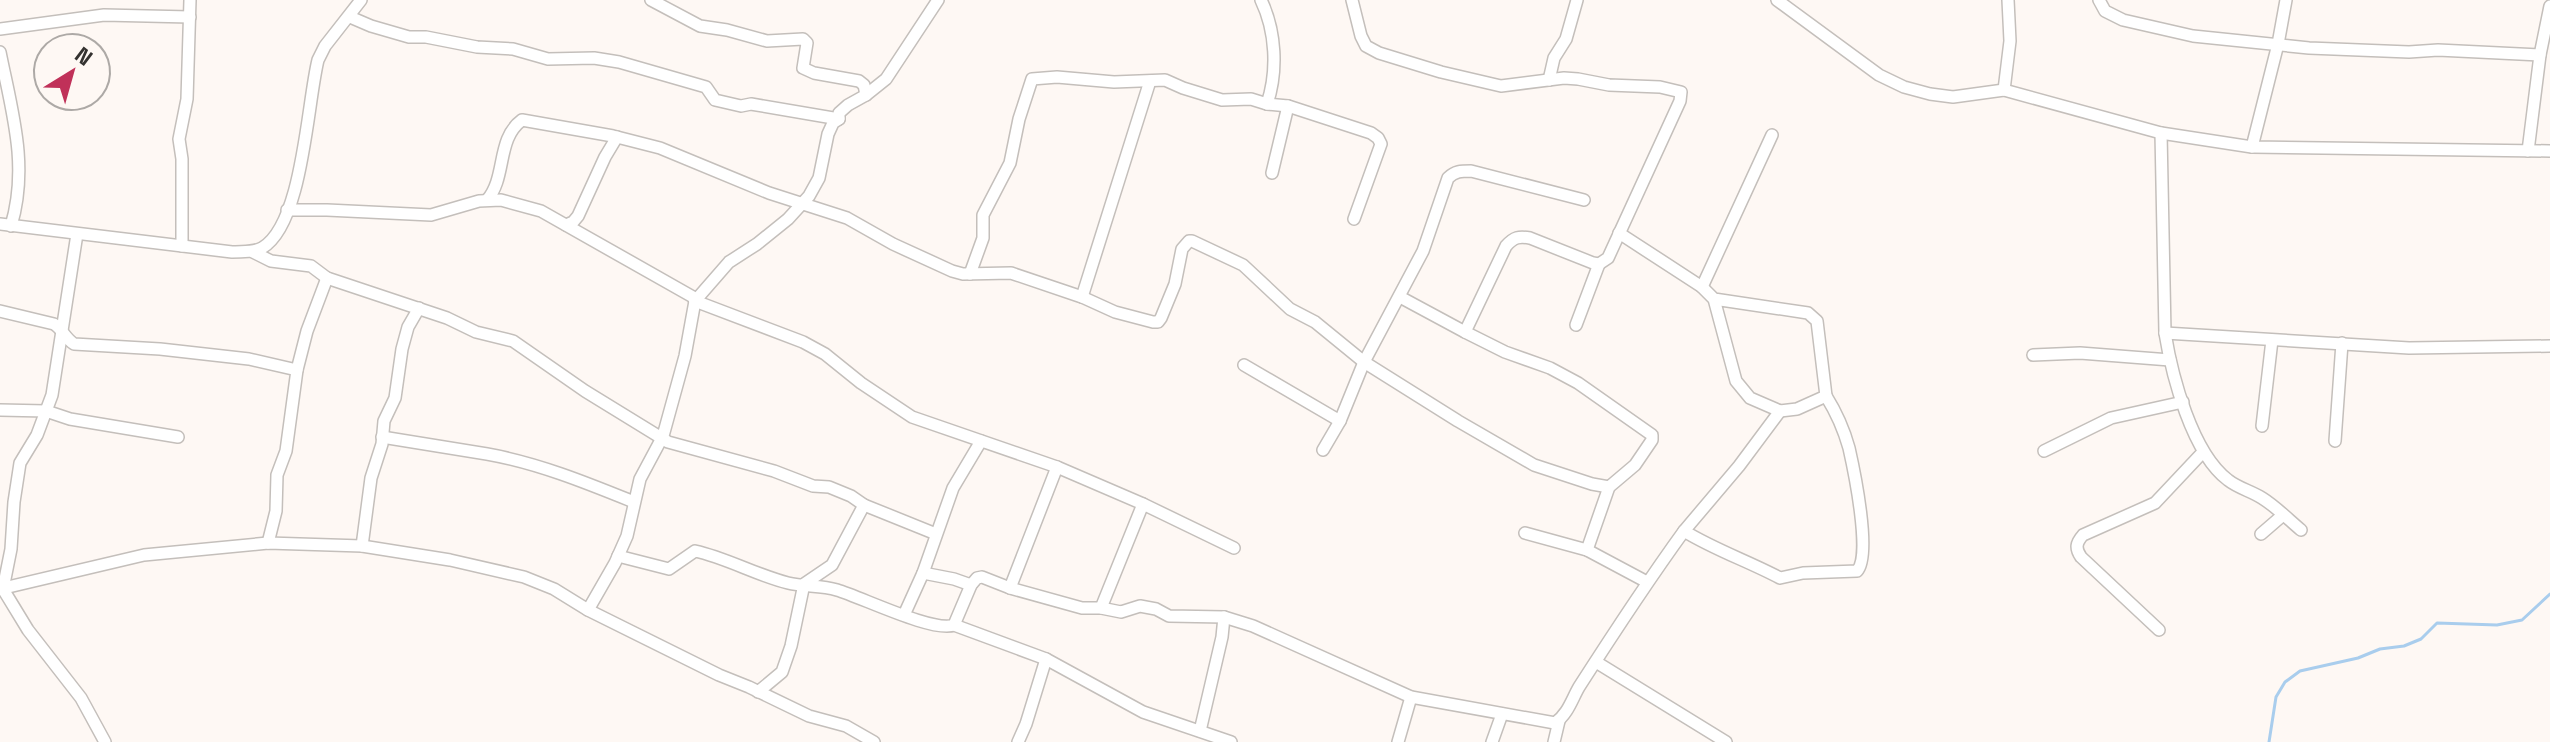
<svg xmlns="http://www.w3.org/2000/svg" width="2550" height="742" font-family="'Space Grotesk',sans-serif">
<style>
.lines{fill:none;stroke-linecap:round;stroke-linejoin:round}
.stream{stroke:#a9cded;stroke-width:3}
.minor-casing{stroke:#c4bfbb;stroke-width:14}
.minor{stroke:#fff;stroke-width:11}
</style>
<rect width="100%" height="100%" fill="#fef8f4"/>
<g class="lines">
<polyline class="stream" points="2269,742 2276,697 2285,682 2300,671 2358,658 2380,649 2404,646 2421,639 2437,623 2497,625 2522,620 2550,594"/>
<g class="minor-casing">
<g id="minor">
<polyline points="651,0 700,26 727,30 767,41 803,39 807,43 803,68 814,73 859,81 864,85 866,95"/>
<path d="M1261,0C1276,31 1278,71 1267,104"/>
<path d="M1352,0L1361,36L1366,46L1379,53L1441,72L1501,86L1564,78L1578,79L1609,85L1660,87L1681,92L1680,101L1608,258L1599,264L1593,263L1530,238C1519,236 1514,237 1506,246L1465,332"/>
<polyline points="1777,0 1879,75 1904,87 1930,94 1953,97 2004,90 2161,133 2252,147 2550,151"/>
<polyline points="2099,0 2105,11 2123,20 2193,36 2309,48 2409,52 2438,50 2540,55"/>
<polyline points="350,17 371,26 409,37 426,37 477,47 513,49 548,59 594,58 619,62 706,87 715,100 741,106 751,104 839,119"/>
<polyline points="0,29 104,15 190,17"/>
<path d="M0,52C12,112 29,166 11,226"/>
<polyline points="1549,80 1554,58 1566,39 1577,0"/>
<polyline points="2004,90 2010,41 2008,0"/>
<path d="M2161,133L2165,333C2172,376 2192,453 2228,480C2238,488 2251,491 2262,498C2275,506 2288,519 2301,530"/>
<polyline points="2252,147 2278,44 2286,0"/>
<polyline points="2528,151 2540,55 2550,6"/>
<polyline points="1272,173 1288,106"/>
<path d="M487,200C507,177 496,139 522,120L613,136L660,148L769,193L847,218L893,244L952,271L963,274L1011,273L1082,297L1115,312L1153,322H1158L1161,318L1175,284L1182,249L1189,241H1192L1243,265L1290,309L1315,322L1364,362L1458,421L1534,465L1592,484L1609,487"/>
<polyline points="287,210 327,210 431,215 479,201 501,200 541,211 693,297 695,301 803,342 825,354 861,383 912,417 1057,467 1143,504 1234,548"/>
<path d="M0,224L232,252C242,251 252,253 262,248C303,224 307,104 318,60L325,46L361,0"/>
<polyline points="566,225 573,222 578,216 605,157 617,137"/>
<polyline points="1619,233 1702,287 1714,299 1808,313 1817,321 1826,396 1797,409 1780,411 1750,398 1736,381 1714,299"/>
<polyline points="77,234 52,395 37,435 20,463 14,502 11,549 3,589 28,630 81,698 105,742"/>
<polyline points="182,246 182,159 179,139 187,99 190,0"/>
<polyline points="253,252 271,261 311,266 327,278 447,318 476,332 513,341 585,391 668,442 774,471 813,486 829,487 851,496 864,505 832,565 804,584 791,646 782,672 758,692"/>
<polyline points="970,274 983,238 983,215 1010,163 1019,119 1032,79 1057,77 1114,82 1165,80 1183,88 1222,100 1251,99 1267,104 1288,106 1371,133 1378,138 1381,144 1354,219"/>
<polyline points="1702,287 1772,135"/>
<polyline points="1082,297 1150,81"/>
<polyline points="1400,297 1465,332 1505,352 1550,368 1578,383 1652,435 1652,440 1635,465 1609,487 1587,550"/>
<path d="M0,311L54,324C63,330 65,338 74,344L160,349L249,359L297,370L286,451L277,475L276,511L268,543"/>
<polyline points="1576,325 1599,264"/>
<polyline points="2165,333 2409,348 2550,346"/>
<polyline points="2033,355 2080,353 2170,360"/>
<polyline points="1244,365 1340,421"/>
<polyline points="297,370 307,331 327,278"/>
<polyline points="0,410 46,411 70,419 178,437"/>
<path d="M1780,411L1739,466L1684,531C1715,550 1748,561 1780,578L1803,573L1857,571C1872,556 1854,470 1849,448C1844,430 1836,412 1826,396"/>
<polyline points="2262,426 2272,340"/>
<path d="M382,437C417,443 452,448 487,454C538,463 587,483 634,502"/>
<polyline points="2335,441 2342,343"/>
<path d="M1323,450L1340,421L1364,362L1423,251L1448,178C1455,171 1461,171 1471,171L1584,200"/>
<polyline points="2044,451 2111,418 2183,402"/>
<polyline points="864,505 936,534"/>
<polyline points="1525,533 1587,550 1647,582"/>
<polyline points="2261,534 2283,515"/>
<polyline points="362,546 371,478 382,444 384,421 395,398 402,349 408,327 419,308"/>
<path d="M618,556L669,569L695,551C727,558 756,575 788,583C804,587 821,585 837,590C861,597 934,633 954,625L971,585L977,578L982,577L1010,588L1082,608H1101L1121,612L1140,606L1156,609L1169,616L1224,617L1253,626L1411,697L1555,723C1568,714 1572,699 1579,687C1613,634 1647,582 1684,531"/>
<polyline points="923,573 954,579 971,585"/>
<polyline points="1010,588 1057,467"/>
<polyline points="0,589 144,555 268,543 362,546 450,560 524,577 554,589 588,610 719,675 749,687 809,716 846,726 874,742"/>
<polyline points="1101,608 1143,504"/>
<polyline points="588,610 615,563 627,536 640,479 663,436 685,356 695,301 729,262 757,244 788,219 809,196 819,178 828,134 833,123 839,119 839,113 848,105 866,95 886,79 938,0"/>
<polyline points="904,615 923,573 953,488 981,441"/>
<polyline points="954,625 1046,659 1143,712 1231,742"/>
<path d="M2159,630L2081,557C2075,548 2076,543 2083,535L2155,503L2203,452"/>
<polyline points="1596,662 1726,742"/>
<polyline points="1200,731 1222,637 1224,617"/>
<polyline points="1018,742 1026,724 1046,659"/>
<polyline points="1398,742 1411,697"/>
<polyline points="1492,742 1502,714"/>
<polyline points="1554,742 1559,721"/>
</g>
</g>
<use href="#minor" class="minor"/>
</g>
<g transform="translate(72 72) rotate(37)"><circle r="38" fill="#fef8f4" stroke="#ada9a6" stroke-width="2"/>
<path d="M0-6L14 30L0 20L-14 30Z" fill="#c03159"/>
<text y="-12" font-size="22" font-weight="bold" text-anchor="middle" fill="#343230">N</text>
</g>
</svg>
